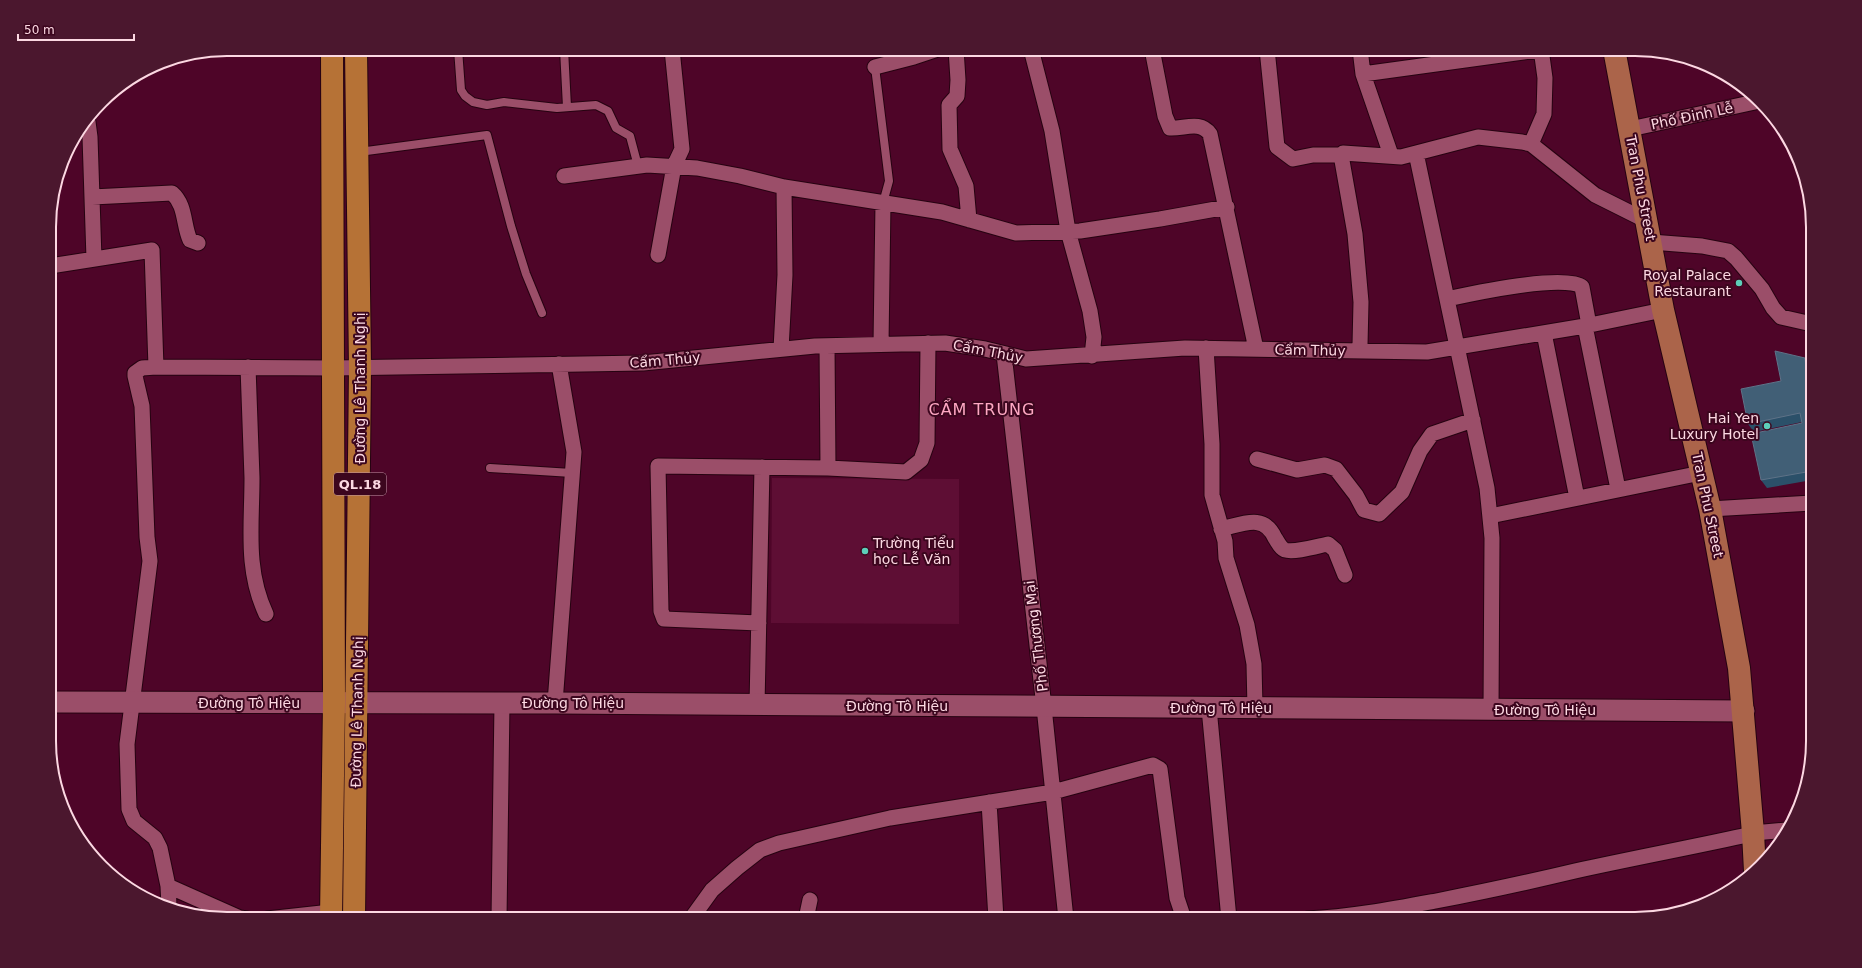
<svg xmlns="http://www.w3.org/2000/svg" width="1862" height="968" viewBox="0 0 1862 968" font-family="'DejaVu Sans',sans-serif">
	<style>
		.built { fill: #5e0e34 }
		.lines { fill: none; stroke-linecap: round; stroke-linejoin: round }
		.lane-casing { stroke: #260311; stroke-width: 10 }
		.street-casing { stroke: #260311; stroke-width: 17 }
		.secondary-casing { stroke: #260311; stroke-width: 23 }
		.primary-casing { stroke: #260311; stroke-width: 24 }
		.highway-casing { stroke: #260311; stroke-width: 24 }
		.lane { stroke: #9b4e69; stroke-width: 8 }
		.street { stroke: #9b4e69; stroke-width: 15 }
		.secondary { stroke: #9b4e69; stroke-width: 21 }
		.primary { stroke: #ab644a; stroke-width: 22 }
		.highway { stroke: #b67236; stroke-width: 22 }
		.wall { fill: #2b5069 }
		.shaded-wall { fill: #2f2c4a }
		.building { fill: #415f76; stroke: #5e7287 }
		.poi-dot { fill: #5dceb9; stroke: #3c061e; stroke-width: 1.5 }
		.labels { text-anchor: middle; dominant-baseline: central; stroke-width: 4; stroke-linejoin: round; paint-order: stroke }
		.shield { fill: #3c061e; stroke: #c299a7; stroke-width: 1 }
		.shield-label { font-size: 13px; font-weight: bold; fill: #fcd8e2 }
		.street-label { font-size: 14px; fill: #fcd8e2; stroke: #3c061e }
		.poi-label { font-size: 14px; fill: #fcd8e2; stroke: #3c061e; text-anchor: end }
		.quarter-label { font-size: 16px; letter-spacing: 1px; fill: #fea8c3; stroke: #3c061e }
		.rim { fill: none; stroke: #fcd8e2; stroke-width: 2 }
	</style>
	<rect width="100%" height="100%" fill="#4e0528"/>
	<path class="built" d="M 772,478 L 959,479 L 959,624 L 771,623 Z"/>
	<g class="lines">
		<g class="lane-casing">
			<path id="lane" d="M 458,49 L 461,90 L 465,96 L 473,102 L 487,105 L 504,102 L 557,108 L 596,105 L 608,111 L 616,128 L 630,136 L 638,166
				M 564,49 L 567,107
				M 875,67 L 889,181 L 883,203
				M 359,152 L 487,135 L 511,226 L 526,274 L 542,313
				M 490,468 L 572,473"/>
		</g>
		<g class="street-casing">
			<path id="street" d="M 956,49 L 958,80 L 957,96 L 949,105 L 950,149 L 966,186 L 969,220
				M 1031,49 L 1052,131 L 1068,231 L 1090,311 L 1094,337 L 1092,356
				M 1152,49 L 1165,116 L 1170,128 C 1184,129 1200,120 1210,134 L 1256,349
				M 1267,49 L 1277,147 L 1293,159 L 1313,155 L 1341,155 L 1343,153 L 1401,157 L 1478,137 L 1522,142 L 1531,144 L 1595,195 L 1647,221
				M 1360,49 L 1363,74 L 1391,155
				M 875,67 L 914,57 L 938,49
				M 1363,74 L 1545,49
				M 88,122 L 90,137 L 94,259
				M 1630,129 L 1755,102
				M 1531,144 L 1544,114 L 1545,78 L 1541,49
				M 1416,153 L 1487,488 L 1492,538 L 1491,709
				M 1341,155 L 1355,234 L 1361,302 L 1360,345 L 1358,351
				M 564,176 L 647,165 L 697,168 L 740,176 L 784,187 L 942,212 L 1016,233 L 1080,231 L 1160,219 L 1227,207
				M 92,197 L 172,193 C 186,205 183,225 190,240 L 198,243
				M 1651,242 L 1702,246 L 1728,251 L 1736,258 L 1762,289 L 1773,308 L 1781,317 L 1812,324
				M 658,255 L 674,166 L 682,149 L 672,49
				M 50,266 L 152,250 L 156,367 L 333,368 L 643,363 L 815,346 L 945,343 L 985,349 L 1026,359 L 1185,348 L 1427,352 L 1585,326 L 1663,310
				M 1447,299 C 1470,294 1566,273 1582,287 L 1589,325
				M 1585,326 L 1618,489
				M 1544,333 L 1577,498
				M 881,344 L 883,203
				M 827,346 L 828,468
				M 1206,348 L 1212,444 L 1212,495 L 1225,541 L 1226,558 L 1247,625 L 1254,664 L 1255,708
				M 781,349 L 785,275 L 784,187
				M 1004,354 L 1044,707 L 1066,919
				M 156,367 L 142,368 L 135,373 L 135,376 L 142,406 L 147,537 L 150,561 L 127,744 L 129,809 L 134,821 L 155,838 L 160,848 L 168,886 L 240,918 L 247,919
				M 248,367 C 249,404 251,441 252,478 C 252,526 245,569 266,614
				M 1257,459 L 1297,470 L 1325,465 L 1336,469 L 1356,495 L 1364,510 L 1379,514 L 1402,492 L 1420,451 L 1432,434 L 1473,420
				M 1710,509 L 1812,503
				M 1490,516 L 1701,473
				M 1221,529 C 1243,524 1264,513 1275,538 C 1278,542 1280,548 1285,550 C 1294,553 1318,546 1328,544 L 1335,550 L 1345,575
				M 759,623 L 664,619 L 661,611 L 658,466 L 828,468 L 906,472 L 921,460 L 927,443 L 928,343
				M 555,703 L 574,452 L 559,364
				M 757,705 L 762,467
				M 1209,708 L 1229,919
				M 989,802 L 996,919
				M 1753,833 L 1787,830
				M 168,886 L 169,905
				M 267,919 L 331,912
				M 499,919 L 502,703
				M 691,919 L 712,890 L 737,868 L 760,850 L 779,843 L 890,818 L 1053,792 L 1153,765 L 1160,769 L 1177,898 L 1184,919
				M 806,919 L 810,900
				M 1307,919 C 1351,917 1393,909 1436,901 C 1482,892 1529,882 1575,871 C 1634,858 1693,847 1752,834"/>
		</g>
		<g class="secondary-casing">
			<path id="secondary" d="M 50,702 L 555,703 L 1744,711"/>
		</g>
		<g class="primary-casing">
			<path id="primary" d="M 1614,49 L 1663,310 L 1710,509 L 1739,668 L 1753,833 L 1755,871"/>
		</g>
		<g class="highway-casing">
			<path id="highway" d="M 331,919 L 334,703 L 332,49
				M 354,919 L 360,368 L 356,49"/>
		</g>
		<use href="#lane" class="lane"/>
		<use href="#street" class="street"/>
		<use href="#secondary" class="secondary"/>
		<use href="#primary" class="primary"/>
		<use href="#highway" class="highway"/>
	</g>
	<path class="wall" d="M 1811,366 L 1812,377 L 1812,480 L 1767,488 L 1761,480 L 1802,423 L 1802,422 L 1754,432 L 1748,424 L 1781,381 Z"/>
	<path class="shaded-wall" d="M 1805,358 L 1811,366 L 1812,378 L 1807,378 Z"/>
	<path class="building" d="M 1775,351 L 1805,358 L 1807,378 L 1812,377 L 1812,471 L 1761,480 L 1751,434 L 1802,423 L 1800,413 L 1748,424 L 1741,389 L 1781,381 Z"/>
	<g class="poi-dot">
		<circle cx="1739" cy="283" r="4"/>
		<circle cx="1767" cy="426" r="4"/>
		<circle cx="865" cy="551" r="4"/>
	</g>
	<g class="labels">
		<rect class="shield" x="334" y="473" width="52" height="22" rx="3"/>
		<g class="shield-label">
			<text x="360" y="484">QL.18</text>
		</g>
		<g class="street-label">
			<text transform="translate(1692 116) rotate(-12)">Phố Đinh Lễ</text>
			<text transform="translate(1641 188) rotate(79)">Tran Phu Street</text>
			<text transform="translate(1310 350) rotate(1)">Cẩm Thủy</text>
			<text transform="translate(988 351) rotate(11)">Cẩm Thủy</text>
			<text transform="translate(665 360) rotate(-5)">Cẩm Thủy</text>
			<text transform="translate(360 388) rotate(-90)">Đường Lê Thanh Nghị</text>
			<text transform="translate(1708 505) rotate(78)">Tran Phu Street</text>
			<text transform="translate(1036 636) rotate(-97)">Phố Thương Mại</text>
			<text x="249" y="703">Đường Tô Hiệu</text>
			<text x="573" y="703">Đường Tô Hiệu</text>
			<text x="897" y="706">Đường Tô Hiệu</text>
			<text x="1221" y="708">Đường Tô Hiệu</text>
			<text x="1545" y="710">Đường Tô Hiệu</text>
			<text transform="translate(357 712) rotate(-89)">Đường Lê Thanh Nghị</text>
		</g>
		<g class="poi-label">
			<text x="1731" y="275">Royal Palace<tspan x="1731" dy="16">Restaurant</tspan></text>
			<text x="1759" y="418">Hai Yen<tspan x="1759" dy="16">Luxury Hotel</tspan></text>
			<text x="873" y="543" text-anchor="start">Trường Tiểu<tspan x="873" dy="16">học Lễ Văn</tspan></text>
		</g>
		<g class="quarter-label">
			<text x="982" y="409">CẨM TRUNG</text>
		</g>
	</g>
	<path d="M0 0H1862V968H0ZM227 56H1635A171 171 0 0 1 1806 227V741A171 171 0 0 1 1635 912H227A171 171 0 0 1 56 741V227A171 171 0 0 1 227 56Z" fill="#4b172e" fill-rule="evenodd"/>
	<path class="rim" d="M227 56H1635A171 171 0 0 1 1806 227V741A171 171 0 0 1 1635 912H227A171 171 0 0 1 56 741V227A171 171 0 0 1 227 56Z"/>
	<path d="M18 34v6h116v-6" fill="none" stroke="#fcd8e2" stroke-width="2"/>
	<text x="24" y="34" font-size="12" fill="#fcd8e2" stroke="#3c061e" stroke-width="3" paint-order="stroke">50 m</text>
</svg>
